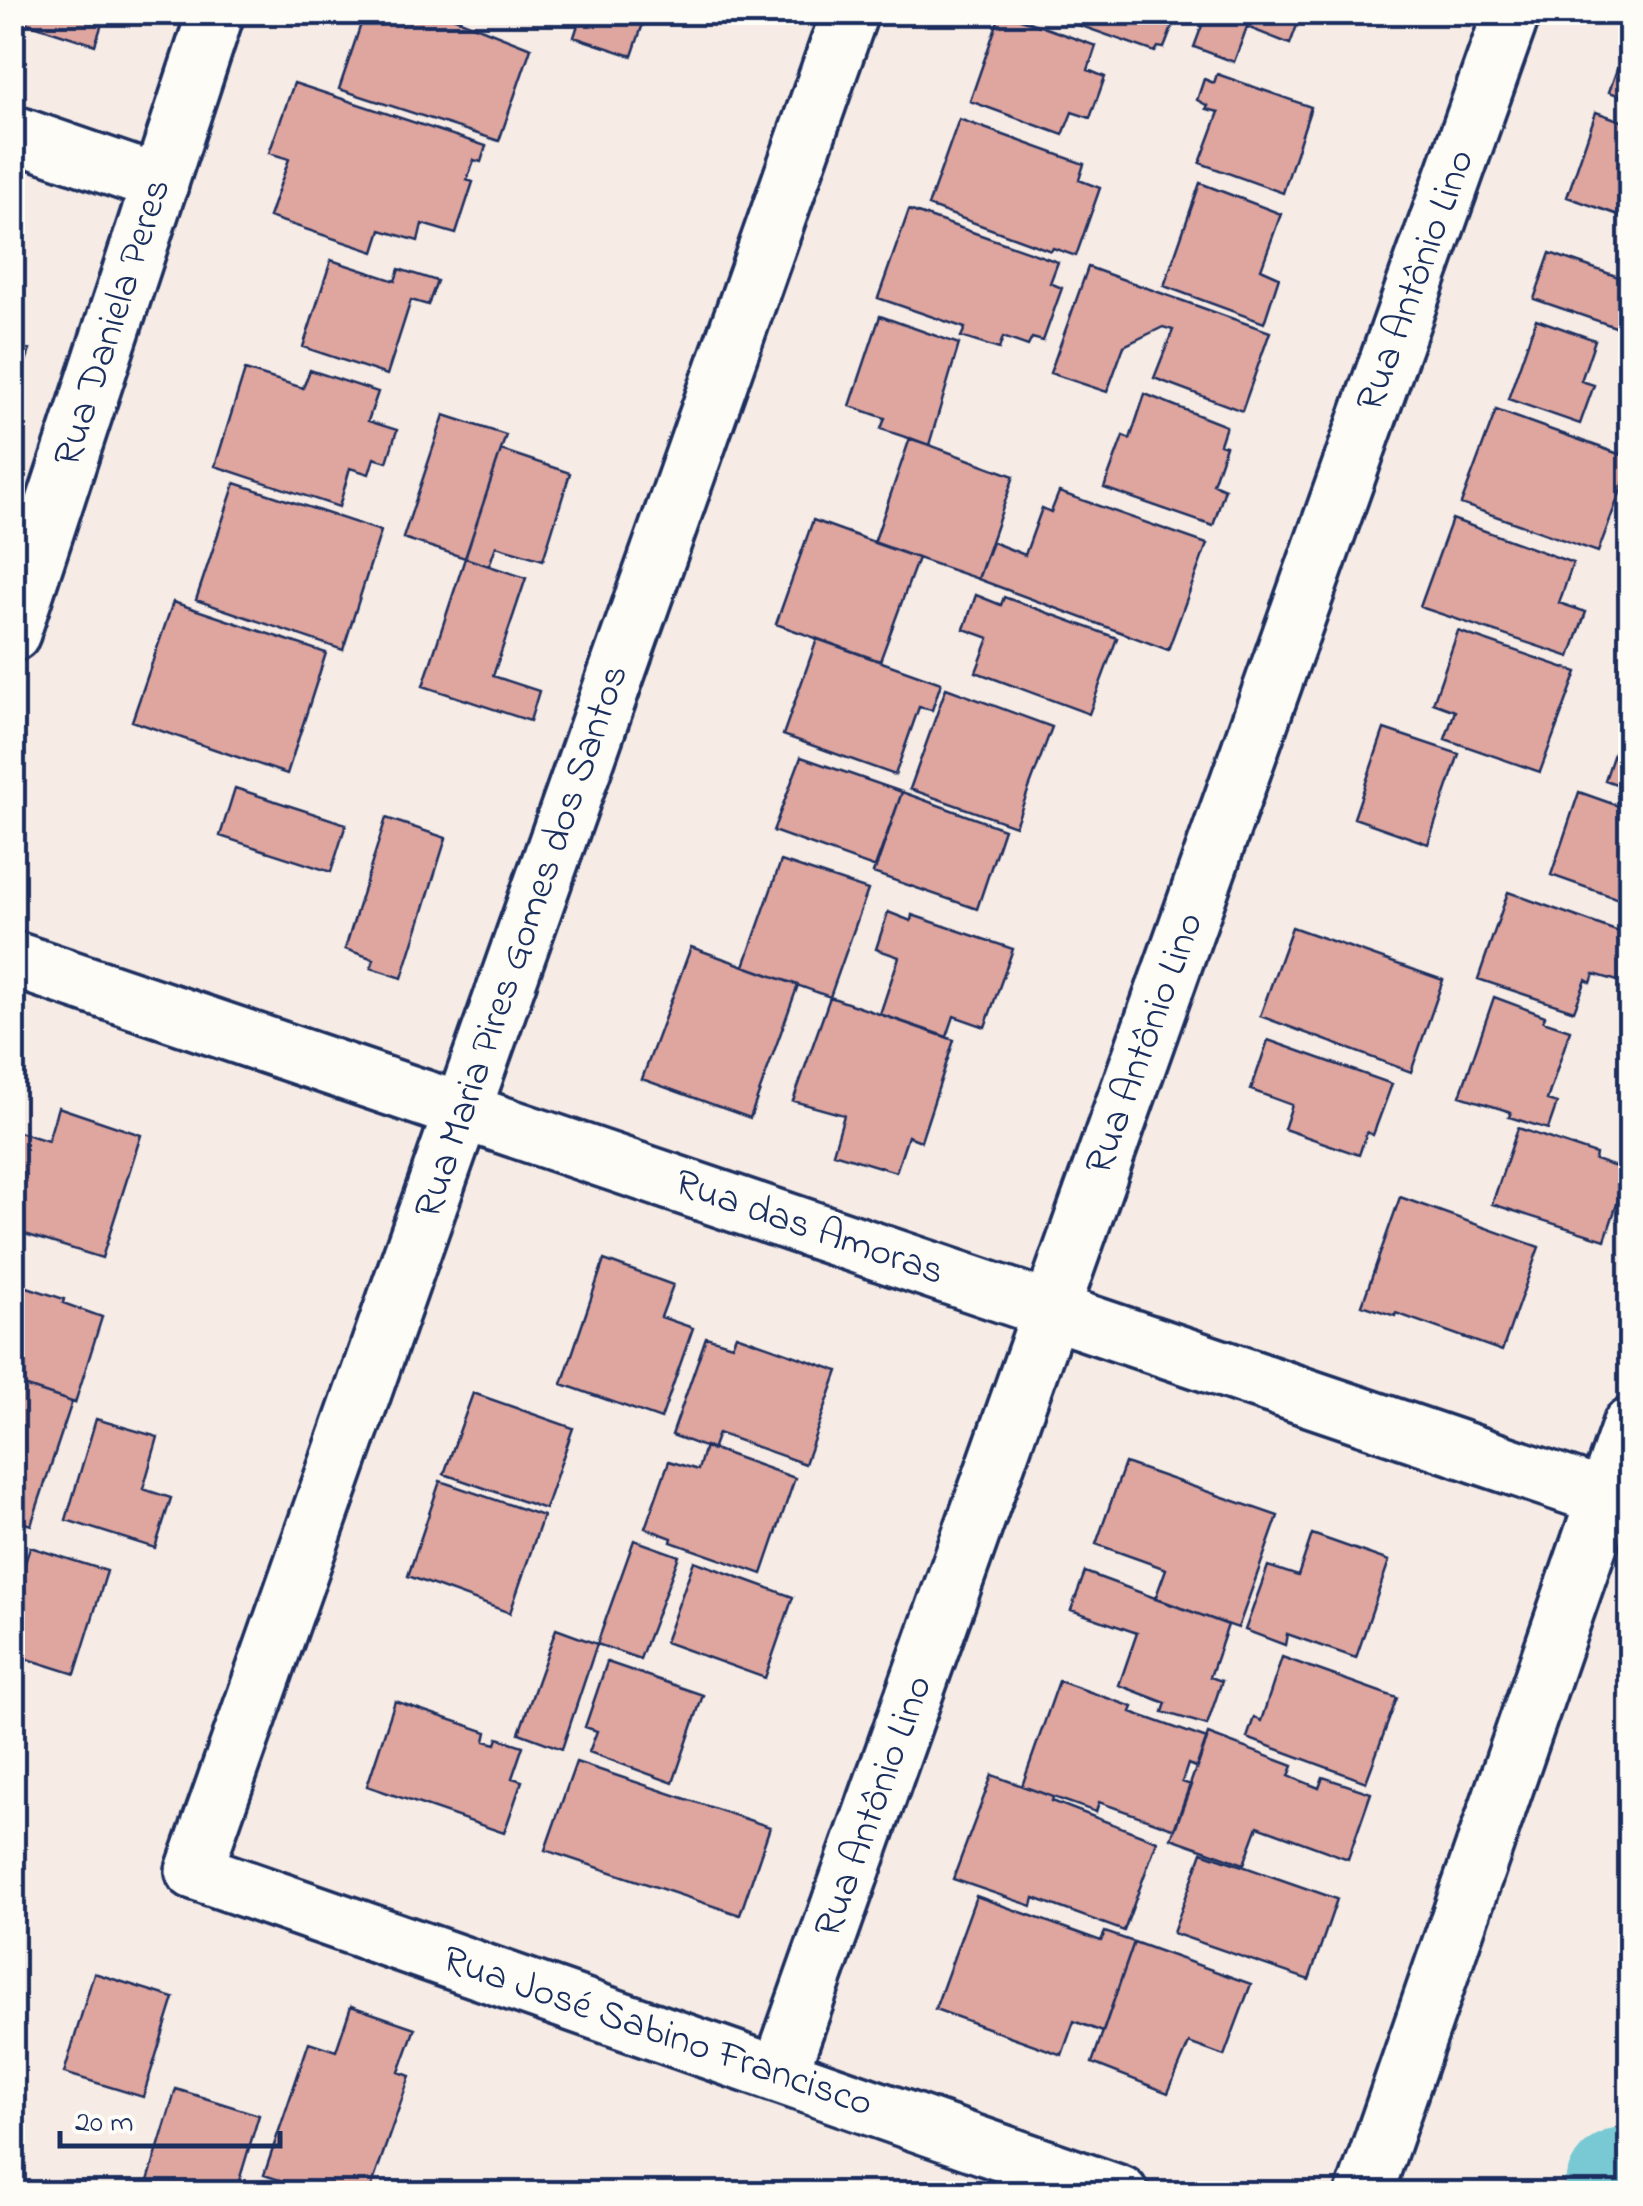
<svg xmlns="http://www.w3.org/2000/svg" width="1643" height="2206" viewBox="0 0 1643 2206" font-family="'Indie Flower',sans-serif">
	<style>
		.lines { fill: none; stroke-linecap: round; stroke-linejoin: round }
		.river { stroke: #79c9d4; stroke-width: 132 }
		.building { fill: #dfa59f; stroke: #1b2f5e; stroke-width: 2.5 }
		.street-casing { stroke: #1b2f5e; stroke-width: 62 }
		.secondary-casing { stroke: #1b2f5e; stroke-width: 62 }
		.street { stroke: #fdfcf7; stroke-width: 55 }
		.secondary { stroke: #fdfcf7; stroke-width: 55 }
		.labels { text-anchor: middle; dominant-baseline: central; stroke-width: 8; stroke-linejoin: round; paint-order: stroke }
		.street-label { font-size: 40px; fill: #1b2f5e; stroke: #fdfcf7 }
	</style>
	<rect width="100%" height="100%" fill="#f7ebe5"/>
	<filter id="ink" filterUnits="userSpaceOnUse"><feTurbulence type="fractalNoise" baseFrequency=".01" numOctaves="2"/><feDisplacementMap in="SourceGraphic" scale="20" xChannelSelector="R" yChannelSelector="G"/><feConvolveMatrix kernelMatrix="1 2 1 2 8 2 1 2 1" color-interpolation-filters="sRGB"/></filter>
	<g filter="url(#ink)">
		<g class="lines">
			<path class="river" d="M 1630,2194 L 1630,2192"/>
		</g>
		<path class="building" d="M 12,12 L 106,12 L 95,45 L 12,18 Z
			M 365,12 L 440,12 L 531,48 L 499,141 L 339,89 Z
			M 582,12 L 647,12 L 632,56 L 574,37 Z
			M 1001,12 L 1096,46 L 1088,70 L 1105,77 L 1090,118 L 1072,112 L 1063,135 L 970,101 Z
			M 1054,12 L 1178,12 L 1164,48 L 1158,47 L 1155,52 L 1053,16 Z
			M 1207,12 L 1302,12 L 1290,44 L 1247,27 L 1234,62 L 1194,47 Z
			M 1630,32 L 1630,99 L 1609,92 Z
			M 1217,74 L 1311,107 L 1283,193 L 1200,163 L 1219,112 L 1206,109 L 1208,106 L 1197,100 L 1204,79 L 1214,83 Z
			M 294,83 L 486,146 L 481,162 L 474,160 L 467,180 L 473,182 L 456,234 L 422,224 L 418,241 L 381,230 L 374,252 L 269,217 L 289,159 L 269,153 Z
			M 1596,112 L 1630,124 L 1630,219 L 1567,197 Z
			M 959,119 L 1084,164 L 1079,180 L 1100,188 L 1076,256 L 1053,248 L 1051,251 L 928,206 Z
			M 1200,183 L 1281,214 L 1261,269 L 1279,277 L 1264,323 L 1164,286 Z
			M 909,210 L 1058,262 L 1050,283 L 1062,288 L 1043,341 L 1032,338 L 1028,346 L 1003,337 L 999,349 L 961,337 L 965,328 L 878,298 Z
			M 1550,253 L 1630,281 L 1630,332 L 1534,299 Z
			M 331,260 L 395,281 L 399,269 L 437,281 L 428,305 L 411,300 L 387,375 L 303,347 Z
			M 1088,267 L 1270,332 L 1242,411 L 1154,378 L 1173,330 L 1163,327 L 1124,346 L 1107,392 L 1050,373 Z
			M 880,316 L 959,344 L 929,445 L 881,429 L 885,418 L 850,406 Z
			M 1536,319 L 1595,340 L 1581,381 L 1594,385 L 1580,424 L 1508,399 Z
			M 12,345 L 30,350 L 15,393 L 12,393 Z
			M 245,370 L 303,388 L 310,370 L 378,392 L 368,421 L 397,430 L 387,462 L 374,458 L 369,474 L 350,468 L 339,507 L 215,466 Z
			M 12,393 L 25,397 L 12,434 Z
			M 1145,394 L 1226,426 L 1220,444 L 1226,446 L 1213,484 L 1225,489 L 1213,526 L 1104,488 L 1123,436 L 1130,439 Z
			M 1496,410 L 1630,458 L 1630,466 L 1598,552 L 1461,504 Z
			M 444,415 L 506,435 L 465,558 L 403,538 Z
			M 910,438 L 1014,476 L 978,579 L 874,543 Z
			M 501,450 L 570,473 L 543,560 L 496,546 L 489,566 L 465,558 Z
			M 235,483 L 381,531 L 343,650 L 196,600 Z
			M 1059,492 L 1207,544 L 1168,650 L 978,579 L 992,542 L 1025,555 L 1042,508 L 1051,512 Z
			M 1452,519 L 1573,563 L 1559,603 L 1586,612 L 1570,657 L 1420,607 Z
			M 813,520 L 918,558 L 880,661 L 776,624 Z
			M 465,558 L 526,578 L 493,676 L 539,691 L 530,721 L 423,686 Z
			M 976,595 L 1001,605 L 1004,597 L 1117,638 L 1089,714 L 976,672 L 989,638 L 964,629 Z
			M 173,602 L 326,653 L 287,774 L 132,721 Z
			M 1458,631 L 1577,672 L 1540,772 L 1445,739 L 1455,711 L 1433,703 Z
			M 1630,636 L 1630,674 L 1619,669 Z
			M 817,639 L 941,683 L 932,710 L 919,707 L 895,775 L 783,735 Z
			M 946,688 L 1052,727 L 1015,826 L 910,789 Z
			M 1630,706 L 1630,789 L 1605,780 Z
			M 1384,729 L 1459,754 L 1428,844 L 1354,818 Z
			M 801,757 L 902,792 L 876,868 L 773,831 Z
			M 235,788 L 346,824 L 331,872 L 220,836 Z
			M 902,792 L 1004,829 L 977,909 L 873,873 Z
			M 1579,792 L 1630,810 L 1630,903 L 1551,875 Z
			M 386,818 L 446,838 L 402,978 L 371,968 L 374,959 L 345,949 Z
			M 781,861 L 868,890 L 830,997 L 744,966 Z
			M 1508,892 L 1630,936 L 1630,953 L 1621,982 L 1594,974 L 1591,983 L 1586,980 L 1574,1011 L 1478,979 Z
			M 888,912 L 911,921 L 912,915 L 1013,949 L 985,1027 L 954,1016 L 947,1037 L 880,1014 L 899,957 L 876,949 Z
			M 1292,927 L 1443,980 L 1411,1072 L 1260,1016 Z
			M 691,947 L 798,985 L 750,1118 L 642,1079 Z
			M 830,997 L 954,1040 L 921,1141 L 908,1136 L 896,1172 L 833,1153 L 844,1115 L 793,1101 Z
			M 1494,997 L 1545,1016 L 1543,1021 L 1570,1030 L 1547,1100 L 1557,1103 L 1548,1129 L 1509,1117 L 1511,1112 L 1460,1096 Z
			M 1268,1040 L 1392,1084 L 1373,1135 L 1367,1132 L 1359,1155 L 1284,1129 L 1292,1105 L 1251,1090 Z
			M 58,1107 L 141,1135 L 102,1258 L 12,1230 L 12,1130 L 48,1141 Z
			M 1518,1128 L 1596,1154 L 1595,1160 L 1628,1171 L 1605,1240 L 1492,1204 Z
			M 1400,1197 L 1539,1247 L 1502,1351 L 1396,1313 L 1395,1316 L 1362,1305 Z
			M 604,1260 L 673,1285 L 661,1317 L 693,1328 L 661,1419 L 562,1384 Z
			M 12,1282 L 64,1299 L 63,1303 L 102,1317 L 75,1403 L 12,1382 Z
			M 736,1335 L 838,1371 L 805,1464 L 718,1433 L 712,1450 L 672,1435 L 706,1337 L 732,1345 Z
			M 12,1382 L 72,1402 L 31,1525 L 12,1519 Z
			M 473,1393 L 573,1428 L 545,1509 L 444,1474 Z
			M 96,1419 L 158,1437 L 143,1489 L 171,1498 L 155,1548 L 66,1520 Z
			M 705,1446 L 795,1478 L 762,1574 L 671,1542 L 672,1538 L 645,1528 L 669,1461 L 698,1470 Z
			M 1125,1463 L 1278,1516 L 1238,1628 L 1155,1599 L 1166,1569 L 1096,1544 Z
			M 440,1481 L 543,1516 L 510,1613 L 408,1576 Z
			M 1312,1534 L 1389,1561 L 1356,1658 L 1287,1634 L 1285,1645 L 1245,1630 L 1268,1566 L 1298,1576 Z
			M 634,1540 L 679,1556 L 640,1659 L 597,1644 Z
			M 30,1547 L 107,1571 L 75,1674 L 12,1654 L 12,1604 Z
			M 694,1561 L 793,1597 L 765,1678 L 665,1642 Z
			M 1085,1572 L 1228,1625 L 1210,1677 L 1222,1681 L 1207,1725 L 1163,1712 L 1166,1703 L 1119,1685 L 1137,1633 L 1071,1610 Z
			M 556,1629 L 597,1644 L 562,1749 L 519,1733 Z
			M 1282,1657 L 1397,1698 L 1366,1782 L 1247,1738 L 1254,1717 L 1261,1721 Z
			M 607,1662 L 703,1695 L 673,1783 L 589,1752 L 597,1731 L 585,1727 Z
			M 1059,1681 L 1133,1707 L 1131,1712 L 1207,1739 L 1197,1768 L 1188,1764 L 1182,1782 L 1191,1785 L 1175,1829 L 1099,1802 L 1096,1812 L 1022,1786 Z
			M 395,1701 L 487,1732 L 485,1741 L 496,1744 L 498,1738 L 523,1746 L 512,1778 L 522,1781 L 504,1833 L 367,1786 Z
			M 1208,1734 L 1293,1766 L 1289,1776 L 1319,1788 L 1323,1777 L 1371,1793 L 1348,1859 L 1258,1826 L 1244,1864 L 1171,1838 Z
			M 576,1762 L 770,1827 L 740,1915 L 545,1850 Z
			M 992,1775 L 1053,1797 L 1052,1801 L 1157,1841 L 1124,1931 L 1034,1898 L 1032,1906 L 953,1879 Z
			M 1202,1852 L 1337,1899 L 1309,1980 L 1173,1933 Z
			M 976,1896 L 1101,1941 L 1105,1932 L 1134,1942 L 1103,2032 L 1074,2021 L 1062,2055 L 935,2009 Z
			M 1134,1942 L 1251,1984 L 1224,2056 L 1189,2043 L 1168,2093 L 1092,2063 Z
			M 94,1973 L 174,1998 L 143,2097 L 64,2073 Z
			M 351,2006 L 415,2028 L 399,2072 L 410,2076 L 369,2194 L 322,2194 L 264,2175 L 309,2042 L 336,2051 Z
			M 176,2089 L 259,2115 L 235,2194 L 144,2194 Z"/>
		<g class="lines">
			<g class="street-casing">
				<path id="street" d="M 850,12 L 194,1871 L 1120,2194
					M 12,133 L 160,184
					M 12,959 L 1605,1498 L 1364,2194
					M 779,2075 L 1512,12"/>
			</g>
			<g class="secondary-casing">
				<path id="secondary" d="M 12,633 L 216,12
					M 1630,1426 L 1605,1498 L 1630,1507"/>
			</g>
			<use href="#street" class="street"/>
			<use href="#secondary" class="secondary"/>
		</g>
	</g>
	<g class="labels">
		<g class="street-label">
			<text transform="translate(1417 281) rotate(-70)">Rua Antônio Lino</text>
			<text transform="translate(114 323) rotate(-72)">Rua Daniela Peres</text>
			<text transform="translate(523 942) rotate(-71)">Rua Maria Pires Gomes dos Santos</text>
			<text transform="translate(1146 1044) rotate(-70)">Rua Antônio Lino</text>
			<text transform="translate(809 1229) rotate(19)">Rua das Amoras</text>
			<text transform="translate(875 1807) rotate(-70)">Rua Antônio Lino</text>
			<text transform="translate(657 2033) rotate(19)">Rua José Sabino Francisco</text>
		</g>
	</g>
	<rect width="1643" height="2206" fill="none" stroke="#fdfcf7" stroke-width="50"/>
	<rect x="25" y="25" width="1593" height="2156" fill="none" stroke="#1b2f5e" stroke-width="4" filter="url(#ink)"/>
	<path d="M60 2131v15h220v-15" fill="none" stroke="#1b2f5e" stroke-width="5"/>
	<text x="75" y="2131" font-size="30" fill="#1b2f5e" stroke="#fdfcf7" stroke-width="8" paint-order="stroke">20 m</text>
</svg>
